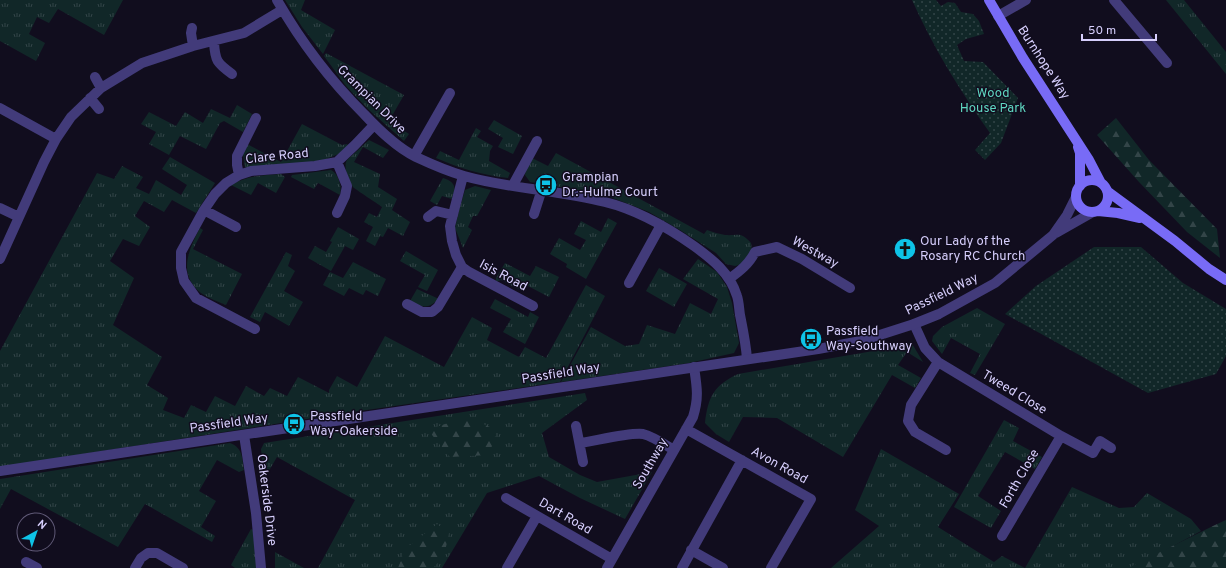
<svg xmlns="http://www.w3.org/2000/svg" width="1226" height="568" viewBox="0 0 1226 568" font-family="Overpass,sans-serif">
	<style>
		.grass { fill: url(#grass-tufts) }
		.forest { fill: url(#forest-firs) }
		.park { fill: url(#park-dots) }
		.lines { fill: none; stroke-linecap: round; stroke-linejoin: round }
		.minor { stroke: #423b7a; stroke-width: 10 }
		.tertiary { stroke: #423b7a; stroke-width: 10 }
		.secondary { stroke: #786bf6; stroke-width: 10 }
		.labels { text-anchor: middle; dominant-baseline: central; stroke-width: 3; stroke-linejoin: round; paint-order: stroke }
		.street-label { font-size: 13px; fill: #d6cefc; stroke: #110d1e }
		.park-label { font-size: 13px; fill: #5fd7c1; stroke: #110d1e }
		.poi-label { font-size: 13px; fill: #d6cefc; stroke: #110d1e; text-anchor: start }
	</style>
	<defs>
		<pattern id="grass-tufts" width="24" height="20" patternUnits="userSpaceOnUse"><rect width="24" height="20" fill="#112728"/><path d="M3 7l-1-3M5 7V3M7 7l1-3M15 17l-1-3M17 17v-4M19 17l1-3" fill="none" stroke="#334548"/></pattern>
		<pattern id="forest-firs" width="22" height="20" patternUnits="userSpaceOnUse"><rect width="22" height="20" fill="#112728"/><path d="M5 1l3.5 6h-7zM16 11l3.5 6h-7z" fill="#334548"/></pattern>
		<pattern id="park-dots" width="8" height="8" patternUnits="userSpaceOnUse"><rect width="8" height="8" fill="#112728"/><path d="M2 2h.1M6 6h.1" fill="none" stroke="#334548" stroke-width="1.8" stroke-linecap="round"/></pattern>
	</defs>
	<rect width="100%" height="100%" fill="#110d1e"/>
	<path class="grass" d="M 0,0 L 123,0 L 104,35 L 58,9 L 49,23 L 37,17 L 29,34 L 45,43 L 36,61 L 0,41 Z
		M 285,0 L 305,0 L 301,10 L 335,30 L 323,54 L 302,27 Z
		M 1166,0 L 1184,0 L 1226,52 L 1226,74 Z
		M 326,53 L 404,95 L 389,121 L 409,134 L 404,141 L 369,110 L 346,86 L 324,56 Z
		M 237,105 L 252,114 L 243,132 L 224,121 L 220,123 L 206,149 L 180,136 L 169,155 L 149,144 L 156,132 L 141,124 L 149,112 L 176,126 L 185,112 L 203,123 L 211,109 L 230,118 Z
		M 494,120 L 522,136 L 513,154 L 498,147 L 503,138 L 488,129 Z
		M 302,124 L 342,145 L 347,144 L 349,146 L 341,153 L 319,162 L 250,168 L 245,167 L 243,154 L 247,144 L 281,162 Z
		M 476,128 L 481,131 L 477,137 L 493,146 L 490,151 L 489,161 L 510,173 L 508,178 C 482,175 459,168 436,158 L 440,151 L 459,160 Z
		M 369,140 L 389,150 L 383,158 L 363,147 L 354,162 L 380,174 L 378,187 L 397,199 L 392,210 L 410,222 L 403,236 L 388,228 L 383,237 L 380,236 L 375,246 L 366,241 L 373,227 L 364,222 L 369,213 L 377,217 L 382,207 C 377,203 356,190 353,187 C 348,180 343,167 347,160 Z
		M 556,153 L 704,234 L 707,230 C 713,232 719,234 725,235 C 739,236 740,231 751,243 L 752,251 L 743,264 L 735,266 L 726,264 L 716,253 L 680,230 L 649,212 L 626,203 L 602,194 L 530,182 L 525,175 L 526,168 L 532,158 L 548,166 Z
		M 170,157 L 215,183 L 196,213 L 172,200 L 164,212 L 144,201 L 135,216 L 150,227 L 139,246 L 123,239 L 110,261 L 134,278 L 113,325 L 162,357 L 147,385 L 168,398 L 163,410 L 184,418 L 191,405 L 206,412 L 215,396 L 235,406 L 246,386 L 264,396 L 270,388 L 287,396 L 298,377 L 329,393 L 329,390 L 337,376 L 357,387 L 385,336 L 444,367 L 472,317 L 492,328 L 487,340 L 519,357 L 525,347 L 546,358 L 586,285 L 605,296 L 560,382 L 332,415 L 0,467 L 0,351 L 97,173 L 114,179 L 122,166 L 143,177 L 136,188 L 149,194 L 156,180 L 181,195 L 187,185 L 162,169 Z
		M 331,170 C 339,174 342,187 340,195 L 318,183 L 314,189 L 291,177 L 292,175 Z
		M 281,174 L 285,177 L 276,193 L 258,183 L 251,195 L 231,185 C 247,176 263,175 281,174 Z
		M 443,178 C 455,182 457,187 452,199 L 442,196 L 437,205 L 430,201 Z
		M 475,186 L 491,190 L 477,216 L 473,216 L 468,227 L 472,230 L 463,248 L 455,228 L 459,210 L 465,190 Z
		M 608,218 L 617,223 L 586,279 L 566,267 L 567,264 L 550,254 L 559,238 L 580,250 L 586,240 L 574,234 L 581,221 L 601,232 Z
		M 338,227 L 359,239 L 353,250 L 345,246 L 331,271 L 308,258 L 315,246 L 326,252 L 332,242 L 330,241 Z
		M 200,228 L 203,230 L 193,249 L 242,274 L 226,305 C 217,301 208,298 201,293 C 177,274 189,249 200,228 Z
		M 406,251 L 438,270 L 427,291 L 418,287 L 425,275 L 400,261 Z
		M 286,252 L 292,255 L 288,266 L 295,271 L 284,291 L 303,302 L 289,326 L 265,312 L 260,322 L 250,317 Z
		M 698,259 L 717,272 L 727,287 L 732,303 L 739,343 L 734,353 L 689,363 L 561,382 L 591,327 L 625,346 L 639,344 L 647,325 L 675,334 L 690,303 L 711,314 L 718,299 L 683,279 Z
		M 353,262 L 386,279 L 378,296 L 366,290 L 363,295 L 349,288 L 344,296 L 323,285 L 330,272 L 343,278 Z
		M 505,263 L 530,276 L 536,266 L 559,277 L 549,297 L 526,285 L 522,291 L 501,280 L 496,282 L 496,278 Z
		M 659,268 L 687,284 L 674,307 L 646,291 Z
		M 417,289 L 439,299 C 428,309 423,308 410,301 Z
		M 495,299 L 528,317 L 530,312 L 539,317 L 525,344 L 503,332 L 511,319 L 490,308 Z
		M 977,308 L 1005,324 L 975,375 L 970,373 L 980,354 L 951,338 L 942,354 L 932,341 L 933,336 L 942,327 Z
		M 911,342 L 923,362 L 907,352 L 898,365 L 921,378 L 915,388 L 892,375 L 843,457 L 777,418 L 743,417 L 729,442 L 716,434 L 705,423 C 708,397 714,385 738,374 L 891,348 Z
		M 585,393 L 587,400 L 542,433 L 549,457 L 580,475 L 597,482 L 652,472 L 625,519 L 580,498 L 539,476 L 487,493 L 442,568 L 318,568 L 355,500 L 277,457 L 264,479 L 261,449 L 264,443 Z
		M 1004,420 L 1019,428 L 1013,441 L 1042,457 L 1035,469 L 1005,452 L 978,496 L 1001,511 L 991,528 L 954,507 Z
		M 230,443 C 243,448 242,458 244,470 L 239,472 L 217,460 L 199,491 L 216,501 L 201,527 L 215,536 L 212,542 L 145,504 L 118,547 L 11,489 L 0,509 L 0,479 Z
		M 881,449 L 959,494 L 938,527 L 994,562 L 1002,556 L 1025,568 L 1072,487 L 1119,508 L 1134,507 L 1147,493 L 1191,519 L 1201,531 L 1132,568 L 831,568 L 879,526 L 855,510 Z
		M 251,529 L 253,530 L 257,568 L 235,568 L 231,565 Z
		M 275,552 L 304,568 L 275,568 Z"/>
	<path class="forest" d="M 1116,118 L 1149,160 L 1217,229 L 1220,258 L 1187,232 L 1139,182 L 1097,135 Z
		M 471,419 L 497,430 L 489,455 L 450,457 L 428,430 L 445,424 Z
		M 1226,520 L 1226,568 L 1128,568 L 1215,525 Z
		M 437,524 L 449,533 L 444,556 L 433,568 L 398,568 L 405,549 Z"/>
	<path class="park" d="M 912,0 L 936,0 L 941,6 L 948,2 L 955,3 L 961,12 L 973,14 L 979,21 L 984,34 L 966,39 L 957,45 L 964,61 L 983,62 L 1018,98 L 1001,143 L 985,160 L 975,150 L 990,133 C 960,91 933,47 912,0 Z
		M 1094,247 L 1141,247 L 1183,283 L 1226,309 L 1226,356 L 1216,374 L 1148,393 L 1005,314 L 1036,286 Z"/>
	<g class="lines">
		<path class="minor" d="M 277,0 C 301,42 330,80 364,114 C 379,130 396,147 416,157 C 431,164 447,171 464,176 C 510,189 559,190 605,202 C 638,210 667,227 694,246 C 712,259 730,273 737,296 C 739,302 739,309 740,315 C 743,330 746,344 747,359
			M 1114,0 L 1167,63
			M 998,16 L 1026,0
			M 192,28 L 191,33 L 193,46
			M 214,42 C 215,61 217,63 232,74
			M 95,77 L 101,88
			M 90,98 L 99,109
			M 0,108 L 56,139
			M 414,156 L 450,93
			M 239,175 L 237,165 L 237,156 L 256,118
			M 463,176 L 450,226 L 452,241 L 456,255 L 462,267 L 469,272 L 533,306
			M 513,185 L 537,141
			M 0,208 L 19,217
			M 204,210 L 236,227
			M 337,213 L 345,196 L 347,186 L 337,162
			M 534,214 L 542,189
			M 428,217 L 436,211 L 453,215
			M 0,259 L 44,162 L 56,139 L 71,117 L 101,88 L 142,63 L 193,46 L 244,33 L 282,10
			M 729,279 C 740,271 749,264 755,252 L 777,247 L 802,259 L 850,288
			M 629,283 L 661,225
			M 407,304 L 422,312 L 432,312 L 438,307 L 462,267
			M 914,324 L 925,348 L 938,362 L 1061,436 L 1093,453 L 1100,441 L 1111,448
			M 255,329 L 196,298 L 184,281 L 181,268 L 181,252 L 204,210 L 215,194 L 226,183 L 239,175 L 251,171 L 315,166 L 337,162 L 355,145 L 374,125
			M 938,362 L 911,405 L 908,421 L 915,432 L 946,450
			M 576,426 L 583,462
			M 686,429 L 811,499 L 771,568
			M 244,435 L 256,513 L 261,568
			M 580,443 C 595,441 630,432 643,434 C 654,437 664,444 674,450
			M 506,498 L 612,559
			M 1002,536 L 1061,436
			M 691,550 L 723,568
			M 26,562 L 37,568
			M 135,568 L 141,558 L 148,553 L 157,553 L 183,568
			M 507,568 L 537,516
			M 607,568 L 693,417 C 699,398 697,387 694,367
			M 682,568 L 742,460"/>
		<path class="tertiary" d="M 1056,233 L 1093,212
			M 0,471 L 818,349 L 861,341 L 914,324 L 939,314 L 995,283 L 1053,235 L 1067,215 L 1076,197"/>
		<path class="secondary" d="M 989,0 L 1023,58 L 1089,160 L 1101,183
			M 1078,147 L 1080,153 L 1080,186
			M1076 196a16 16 0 1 1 32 0a16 16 0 1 1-32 0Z
			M 1107,191 L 1175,241 L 1209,269 L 1226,280
			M 1098,211 L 1118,213 L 1140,218"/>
	</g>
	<defs>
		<g id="bus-disc" transform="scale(1.15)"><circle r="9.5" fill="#0ec3e7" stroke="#110d1e"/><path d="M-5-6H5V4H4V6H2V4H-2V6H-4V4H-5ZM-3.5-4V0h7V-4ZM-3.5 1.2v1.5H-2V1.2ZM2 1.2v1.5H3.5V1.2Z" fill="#111"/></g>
		<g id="church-disc" transform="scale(1.15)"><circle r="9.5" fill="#0ec3e7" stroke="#110d1e"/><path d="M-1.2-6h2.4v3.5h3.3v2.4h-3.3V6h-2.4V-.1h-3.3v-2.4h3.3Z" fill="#111"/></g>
	</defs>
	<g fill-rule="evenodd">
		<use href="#bus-disc" x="546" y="185"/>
		<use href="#church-disc" x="905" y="249"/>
		<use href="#bus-disc" x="811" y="339"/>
		<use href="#bus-disc" x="294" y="424"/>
	</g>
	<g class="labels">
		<g class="street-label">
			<text transform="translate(1043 63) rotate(57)">Burnhope Way</text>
			<text transform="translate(371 100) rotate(45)">Grampian Drive</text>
			<text transform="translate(277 157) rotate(-6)">Clare Road</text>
			<text transform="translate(815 253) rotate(29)">Westway</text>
			<text transform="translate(503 276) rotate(28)">Isis Road</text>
			<text transform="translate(942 295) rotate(-26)">Passfield Way</text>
			<text transform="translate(561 374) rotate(-9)">Passfield Way</text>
			<text transform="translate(1014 393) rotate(31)">Tweed Close</text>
			<text transform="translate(229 424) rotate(-8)">Passfield Way</text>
			<text transform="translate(651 464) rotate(-60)">Southway</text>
			<text transform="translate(779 466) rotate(29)">Avon Road</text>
			<text transform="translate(1020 479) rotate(-60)">Forth Close</text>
			<text transform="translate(266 500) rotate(83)">Oakerside Drive</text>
			<text transform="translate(565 517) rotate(30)">Dart Road</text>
		</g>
		<g class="park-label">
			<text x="993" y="94">Wood<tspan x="993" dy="15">House Park</tspan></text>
		</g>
		<g class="poi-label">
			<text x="562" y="178">Grampian<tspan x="562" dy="15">Dr.-Hulme Court</tspan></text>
			<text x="920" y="242">Our Lady of the<tspan x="920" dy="15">Rosary RC Church</tspan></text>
			<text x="826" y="332">Passfield<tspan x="826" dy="15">Way-Southway</tspan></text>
			<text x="310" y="417">Passfield<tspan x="310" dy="15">Way-Oakerside</tspan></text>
		</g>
	</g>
	<g transform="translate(36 532) rotate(40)"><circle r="19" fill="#110d1e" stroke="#605a77"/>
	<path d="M0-3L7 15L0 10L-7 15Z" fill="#0ec3e7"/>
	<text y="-6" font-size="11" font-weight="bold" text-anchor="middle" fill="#d6cefc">N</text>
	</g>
	<path d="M1082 34v6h74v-6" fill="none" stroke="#d6cefc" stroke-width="2"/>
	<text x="1088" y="34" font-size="12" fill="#d6cefc" stroke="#110d1e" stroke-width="3" paint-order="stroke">50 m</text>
</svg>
